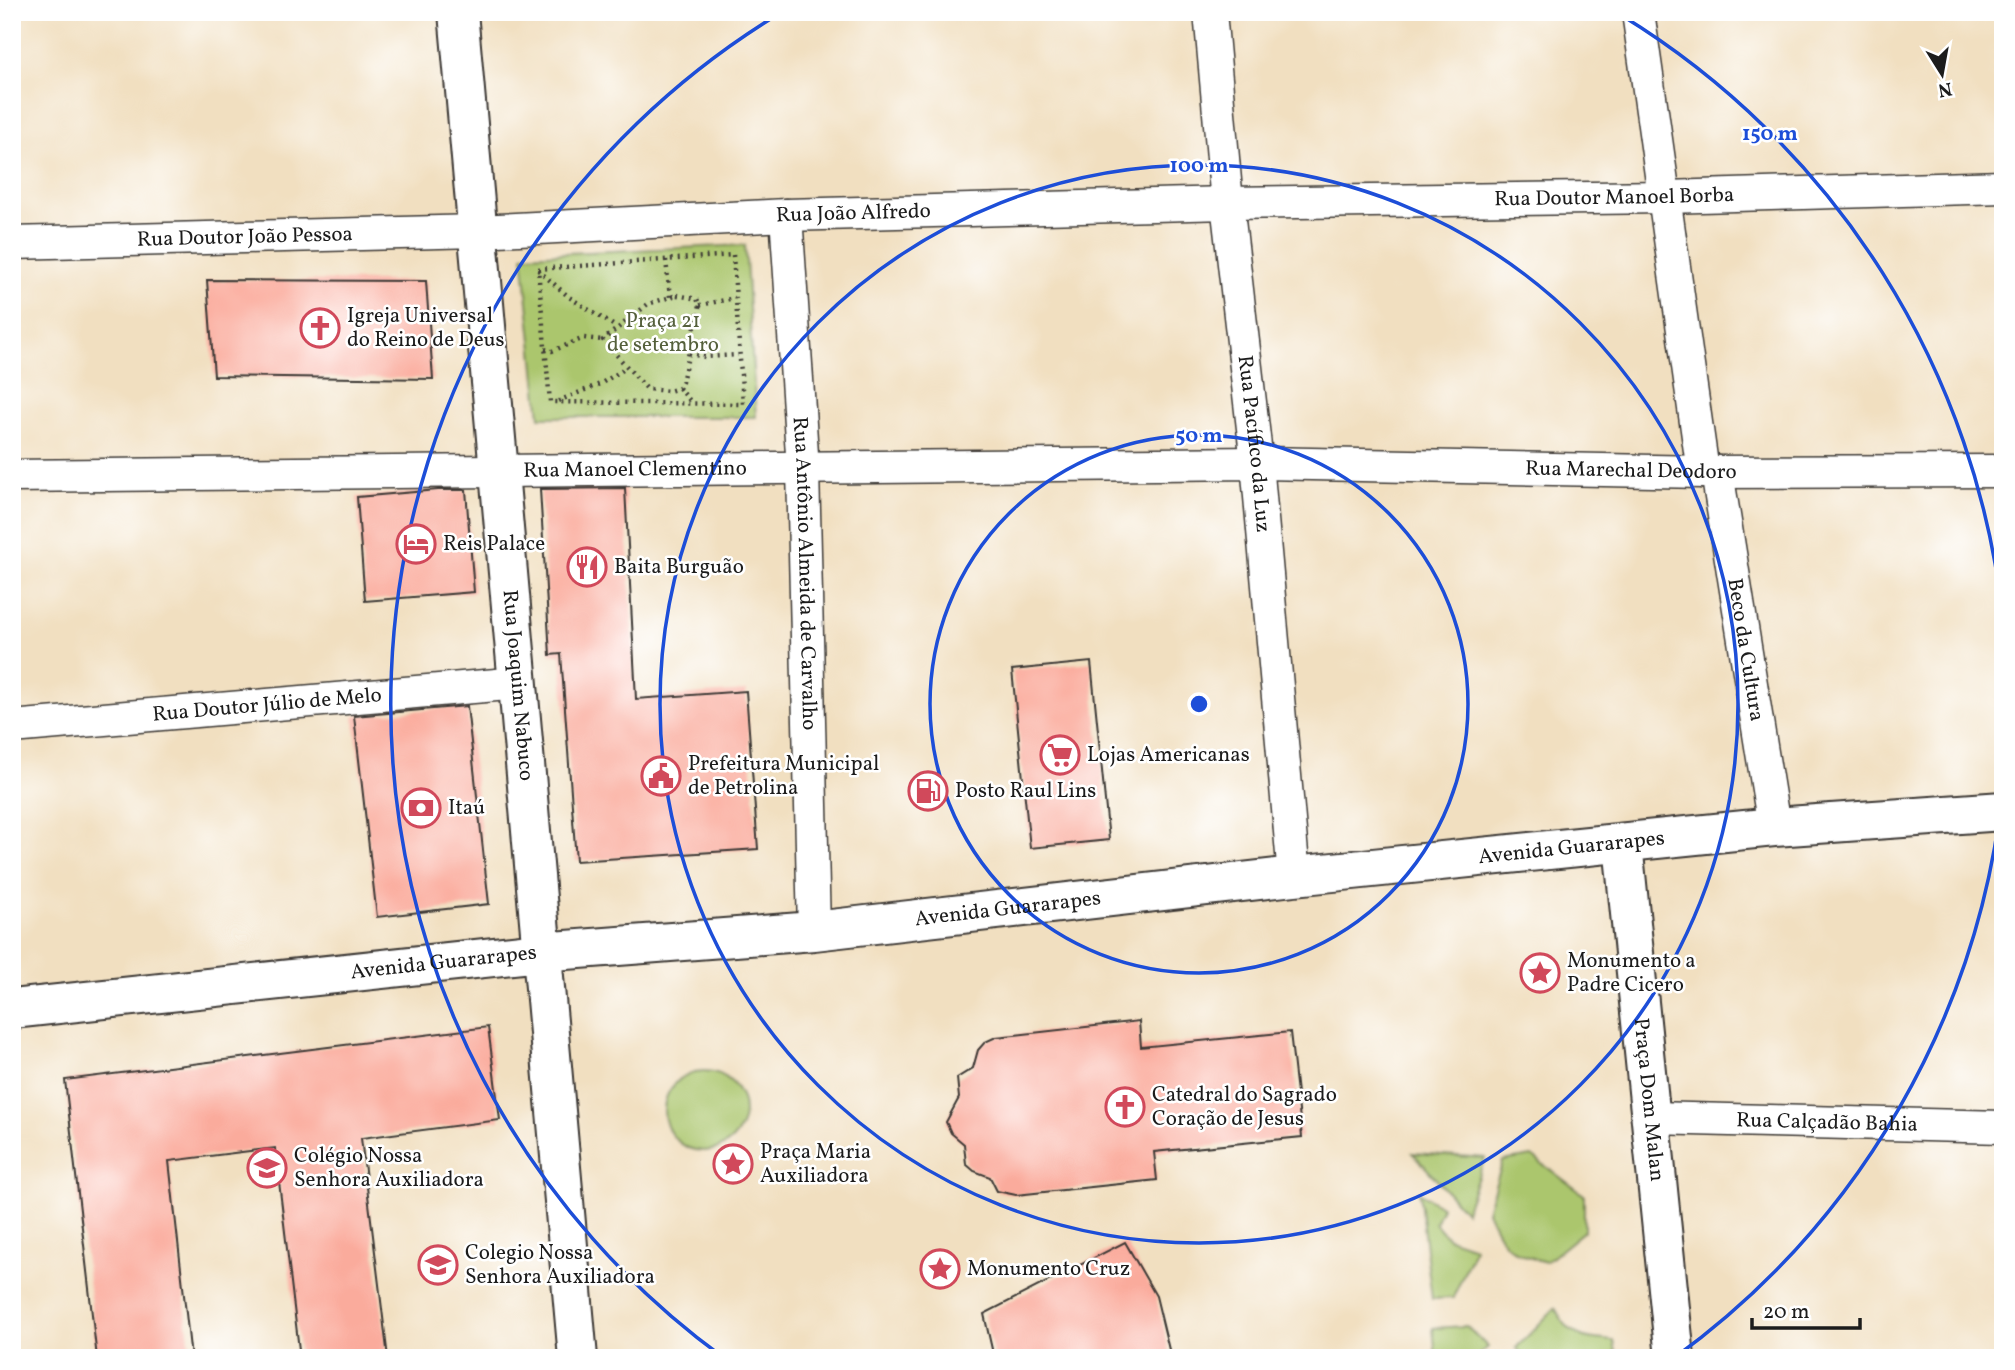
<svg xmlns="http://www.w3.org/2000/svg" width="2015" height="1370" viewBox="0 0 2015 1370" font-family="Vollkorn,serif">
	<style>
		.green { fill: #abc66d; stroke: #647144; stroke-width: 2 }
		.building { fill: #faab9c }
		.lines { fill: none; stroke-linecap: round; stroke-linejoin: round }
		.street-casing { stroke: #3c3935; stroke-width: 35 }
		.secondary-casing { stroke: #3c3935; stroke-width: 42 }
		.primary-casing { stroke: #3c3935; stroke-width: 42 }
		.path { stroke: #3c3935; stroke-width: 4.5; stroke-dasharray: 2 5; stroke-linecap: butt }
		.street { stroke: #fff; stroke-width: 32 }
		.secondary { stroke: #fff; stroke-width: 38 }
		.primary { stroke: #fff; stroke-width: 38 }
		.ring { fill: none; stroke: #1d4ed8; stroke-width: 3.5 }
		.labels { text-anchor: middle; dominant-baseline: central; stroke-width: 5; stroke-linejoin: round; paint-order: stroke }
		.street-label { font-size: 21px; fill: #1c1c1c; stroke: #fff }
		.poi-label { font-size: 21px; fill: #1c1c1c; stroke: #fff; text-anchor: start }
		.park-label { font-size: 21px; fill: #55603c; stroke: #fff }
		.centre { fill: #1d4ed8; stroke: #fff; stroke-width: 3.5 }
		.ring-label { font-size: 21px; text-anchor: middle; font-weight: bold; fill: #1d4ed8; stroke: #fff; stroke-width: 5; stroke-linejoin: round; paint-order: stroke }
	</style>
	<rect width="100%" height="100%" fill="#fff"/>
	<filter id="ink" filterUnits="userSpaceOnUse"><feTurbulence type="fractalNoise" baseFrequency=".0143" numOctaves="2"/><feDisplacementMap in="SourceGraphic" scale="14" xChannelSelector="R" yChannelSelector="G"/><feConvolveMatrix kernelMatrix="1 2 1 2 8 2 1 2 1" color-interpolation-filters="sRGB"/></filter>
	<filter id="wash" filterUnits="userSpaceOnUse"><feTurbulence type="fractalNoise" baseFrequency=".00686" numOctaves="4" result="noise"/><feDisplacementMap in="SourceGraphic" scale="28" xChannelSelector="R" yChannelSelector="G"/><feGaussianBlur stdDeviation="1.57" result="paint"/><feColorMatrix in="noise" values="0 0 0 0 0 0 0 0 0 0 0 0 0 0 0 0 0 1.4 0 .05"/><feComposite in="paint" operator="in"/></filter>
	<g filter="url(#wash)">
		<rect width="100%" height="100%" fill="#f1dfc0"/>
		<path class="green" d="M 745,245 L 756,417 L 540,417 L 523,255 Z
			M664 1111a40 40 0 1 1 80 0a40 40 0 1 1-80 0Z
			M 1413,1153 L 1485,1158 L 1465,1212 Z
			M 1532,1156 L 1584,1195 L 1584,1231 L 1546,1262 C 1508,1253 1503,1246 1487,1211 L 1503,1161 Z
			M 1419,1192 L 1442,1207 L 1435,1223 L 1448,1238 L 1475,1247 L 1453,1298 L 1432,1299 Z
			M 1555,1308 C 1570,1338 1582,1338 1614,1341 L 1617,1358 L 1526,1358 L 1516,1348 Z
			M 1466,1326 L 1488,1347 L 1475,1358 L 1436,1358 L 1433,1328 Z"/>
		<g id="blocks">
			<path class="building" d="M 207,280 L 426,281 L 433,379 L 214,376 Z
				M 625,488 L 636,699 L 746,691 L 758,849 L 576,861 L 561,654 L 550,655 L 540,489 Z
				M 438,490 L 466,490 L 474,592 L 365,601 L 357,497 Z
				M 1091,662 L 1109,840 L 1030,848 L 1012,670 Z
				M 467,706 L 489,904 L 377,917 L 354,716 Z
				M 1139,1021 L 1141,1047 L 1290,1032 L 1302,1137 L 1154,1152 L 1157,1180 L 1016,1195 L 997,1191 L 990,1177 L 974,1171 L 966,1164 L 964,1144 L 951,1133 L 946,1122 L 959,1098 L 957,1078 L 973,1068 L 978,1050 L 985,1042 L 996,1037 Z
				M 488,1027 L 500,1120 L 361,1138 L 388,1358 L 300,1358 L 275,1148 L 169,1161 L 191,1358 L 97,1358 L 65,1080 Z
				M 1125,1242 L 1156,1296 L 1171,1358 L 994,1358 L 984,1314 Z"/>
		</g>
	</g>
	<g filter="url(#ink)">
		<use href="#blocks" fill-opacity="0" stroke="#3c3935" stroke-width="2"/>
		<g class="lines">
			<g class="street-casing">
				<g id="street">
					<path id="s1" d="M 1210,12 L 1227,203 L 1257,463 L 1294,876"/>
					<path d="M 1638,12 L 1703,472"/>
					<path id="s2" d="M 786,215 L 803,469 L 814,931"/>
					<path id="s3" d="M 12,243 L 478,231 L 786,215 L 1227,203 L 1666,197 L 2003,187"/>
					<path id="s4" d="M 1717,472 L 1774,827"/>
					<path id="s5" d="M 12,476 L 1257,463 L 1703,472 L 2003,471"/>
					<path id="s6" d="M 12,727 L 520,683"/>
					<path id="s7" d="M 1652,1118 L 2003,1127"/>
				</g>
			</g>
			<g class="secondary-casing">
				<g id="secondary">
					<path id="s8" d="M 458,12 L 578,1358"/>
					<path id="s9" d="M 1623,844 L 1675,1358"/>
				</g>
			</g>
			<g class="primary-casing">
				<g id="primary">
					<path id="s10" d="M 12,1009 L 540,952 L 814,931 L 1294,876 L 1774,827 L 2003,811"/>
				</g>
			</g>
			<path class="path" d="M 733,255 L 743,404 L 550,402 L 538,269 Z
				M 666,260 L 670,297
				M 538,270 L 569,297 L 616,327
				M 677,295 L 697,299 L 700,305 L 682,382 L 679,388 L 669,391 L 647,389 L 603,340 L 648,304 Z
				M 700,305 L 735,298
				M 545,349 L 552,351 L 584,338 L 603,340
				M 689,354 L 705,357 L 738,355
				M 679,388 L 692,403
				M 558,401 L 600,384 L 626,368"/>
			<use href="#street" class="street"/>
			<use href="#secondary" class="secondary"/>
			<use href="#primary" class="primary"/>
		</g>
	</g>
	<g class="ring">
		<circle cx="1199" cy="704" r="269"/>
		<circle cx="1199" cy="704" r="539"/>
		<path d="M2003 788A808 808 0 0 1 1674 1358M724 1358A808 808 0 0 1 777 15M1621 15A808 808 0 0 1 2003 620"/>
	</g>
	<defs>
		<g id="church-ring" transform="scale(2.0125)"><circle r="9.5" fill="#fff" stroke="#d1495b" stroke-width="1.5"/><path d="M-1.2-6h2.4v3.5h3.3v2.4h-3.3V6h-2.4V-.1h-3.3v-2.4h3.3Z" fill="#d1495b"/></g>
		<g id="hotel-ring" transform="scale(2.0125)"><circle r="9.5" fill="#fff" stroke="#d1495b" stroke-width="1.5"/><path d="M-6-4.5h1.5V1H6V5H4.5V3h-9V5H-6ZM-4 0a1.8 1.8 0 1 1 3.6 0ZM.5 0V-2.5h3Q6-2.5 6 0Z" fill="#d1495b"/></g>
		<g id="restaurant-ring" transform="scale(2.0125)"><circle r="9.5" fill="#fff" stroke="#d1495b" stroke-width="1.5"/><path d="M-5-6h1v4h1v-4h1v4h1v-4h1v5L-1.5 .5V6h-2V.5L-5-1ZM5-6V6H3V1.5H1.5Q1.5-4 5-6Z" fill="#d1495b"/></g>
		<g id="supermarket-ring" transform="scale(2.0125)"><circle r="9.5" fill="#fff" stroke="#d1495b" stroke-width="1.5"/><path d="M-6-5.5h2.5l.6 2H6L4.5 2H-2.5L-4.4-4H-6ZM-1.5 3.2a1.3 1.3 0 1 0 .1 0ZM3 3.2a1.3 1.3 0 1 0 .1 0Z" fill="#d1495b"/></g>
		<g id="civic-ring" transform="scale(2.0125)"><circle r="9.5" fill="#fff" stroke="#d1495b" stroke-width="1.5"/><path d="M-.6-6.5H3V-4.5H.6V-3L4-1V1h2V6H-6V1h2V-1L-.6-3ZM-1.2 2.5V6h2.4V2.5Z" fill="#d1495b"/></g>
		<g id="fuel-ring" transform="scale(2.0125)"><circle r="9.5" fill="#fff" stroke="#d1495b" stroke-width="1.5"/><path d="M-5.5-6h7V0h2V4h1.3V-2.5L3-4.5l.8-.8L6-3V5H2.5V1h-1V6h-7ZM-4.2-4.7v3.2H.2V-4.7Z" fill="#d1495b"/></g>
		<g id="bank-ring" transform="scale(2.0125)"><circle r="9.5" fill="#fff" stroke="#d1495b" stroke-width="1.5"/><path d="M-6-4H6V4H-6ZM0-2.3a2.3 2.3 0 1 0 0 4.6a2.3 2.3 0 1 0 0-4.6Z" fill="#d1495b"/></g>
		<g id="sight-ring" transform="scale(2.0125)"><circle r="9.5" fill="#fff" stroke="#d1495b" stroke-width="1.5"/><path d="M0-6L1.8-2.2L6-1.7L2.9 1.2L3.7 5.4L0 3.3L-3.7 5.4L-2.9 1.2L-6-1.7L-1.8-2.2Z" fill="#d1495b"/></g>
		<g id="school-ring" transform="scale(2.0125)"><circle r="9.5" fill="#fff" stroke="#d1495b" stroke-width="1.5"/><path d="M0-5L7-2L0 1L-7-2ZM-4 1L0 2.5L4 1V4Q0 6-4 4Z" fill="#d1495b"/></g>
	</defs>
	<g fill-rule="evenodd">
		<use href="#church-ring" x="320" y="328"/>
		<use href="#hotel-ring" x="416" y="544"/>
		<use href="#restaurant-ring" x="587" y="567"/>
		<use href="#supermarket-ring" x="1060" y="755"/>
		<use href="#civic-ring" x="661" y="776"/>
		<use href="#fuel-ring" x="928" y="791"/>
		<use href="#bank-ring" x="421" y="808"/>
		<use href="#sight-ring" x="1540" y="973"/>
		<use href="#church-ring" x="1125" y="1107"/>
		<use href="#sight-ring" x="733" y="1164"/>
		<use href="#school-ring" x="267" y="1168"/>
		<use href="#school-ring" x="438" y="1265"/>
		<use href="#sight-ring" x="940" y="1269"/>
	</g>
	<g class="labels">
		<g class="street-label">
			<text stroke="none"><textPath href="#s3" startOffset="1603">Rua Doutor Manoel Borba</textPath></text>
			<text stroke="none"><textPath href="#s3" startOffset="842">Rua João Alfredo</textPath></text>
			<text stroke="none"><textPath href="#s3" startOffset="233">Rua Doutor João Pessoa</textPath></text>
			<text stroke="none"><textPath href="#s1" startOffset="434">Rua Pacífico da Luz</textPath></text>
			<text stroke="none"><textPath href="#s5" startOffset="623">Rua Manoel Clementino</textPath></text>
			<text stroke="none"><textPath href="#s5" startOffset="1619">Rua Marechal Deodoro</textPath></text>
			<text stroke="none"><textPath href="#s2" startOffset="359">Rua Antônio Almeida de Carvalho</textPath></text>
			<text stroke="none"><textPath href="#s4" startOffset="180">Beco da Cultura</textPath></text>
			<text stroke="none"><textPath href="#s8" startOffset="676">Rua Joaquim Nabuco</textPath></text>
			<text stroke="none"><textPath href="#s6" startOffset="256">Rua Doutor Júlio de Melo</textPath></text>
			<text stroke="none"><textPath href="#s10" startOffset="1568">Avenida Guararapes</textPath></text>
			<text stroke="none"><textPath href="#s10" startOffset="1001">Avenida Guararapes</textPath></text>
			<text stroke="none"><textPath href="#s10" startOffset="434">Avenida Guararapes</textPath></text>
			<text stroke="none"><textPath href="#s9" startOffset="257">Praça Dom Malan</textPath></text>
			<text stroke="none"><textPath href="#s7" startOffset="175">Rua Calçadão Bahia</textPath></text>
		</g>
		<g class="poi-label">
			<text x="347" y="316">Igreja Universal<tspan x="347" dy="24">do Reino de Deus</tspan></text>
			<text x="443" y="544">Reis Palace</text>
			<text x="614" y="567">Baita Burguão</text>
			<text x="1087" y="755">Lojas Americanas</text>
			<text x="688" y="764">Prefeitura Municipal<tspan x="688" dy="24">de Petrolina</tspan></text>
			<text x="955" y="791">Posto Raul Lins</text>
			<text x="448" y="808">Itaú</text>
			<text x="1567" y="961">Monumento a<tspan x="1567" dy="24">Padre Cicero</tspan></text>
			<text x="1152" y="1095">Catedral do Sagrado<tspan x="1152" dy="24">Coração de Jesus</tspan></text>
			<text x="760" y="1152">Praça Maria<tspan x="760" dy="24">Auxiliadora</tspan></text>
			<text x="294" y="1156">Colégio Nossa<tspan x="294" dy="24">Senhora Auxiliadora</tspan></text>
			<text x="465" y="1253">Colegio Nossa<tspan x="465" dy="24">Senhora Auxiliadora</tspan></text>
			<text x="967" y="1269">Monumento Cruz</text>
		</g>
		<g class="park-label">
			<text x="663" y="321">Praça 21<tspan x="663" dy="24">de setembro</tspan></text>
		</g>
	</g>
	<circle cx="1199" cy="704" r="10" class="centre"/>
	<g class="ring-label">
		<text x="1770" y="140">150 m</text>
		<text x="1199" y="172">100 m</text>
		<text x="1199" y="442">50 m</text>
	</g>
	<rect width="2015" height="1370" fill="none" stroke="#fff" stroke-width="42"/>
	<g transform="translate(1942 74) rotate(169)" stroke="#ffffff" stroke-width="5" paint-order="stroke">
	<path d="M0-5L12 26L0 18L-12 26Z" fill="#1c1c1c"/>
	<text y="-10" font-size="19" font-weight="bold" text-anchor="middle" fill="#1c1c1c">N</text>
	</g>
	<path d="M1752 1318v10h108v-10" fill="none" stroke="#1c1c1c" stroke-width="3.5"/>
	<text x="1763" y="1318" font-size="21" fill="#1c1c1c" stroke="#ffffff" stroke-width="5" paint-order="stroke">20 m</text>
</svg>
